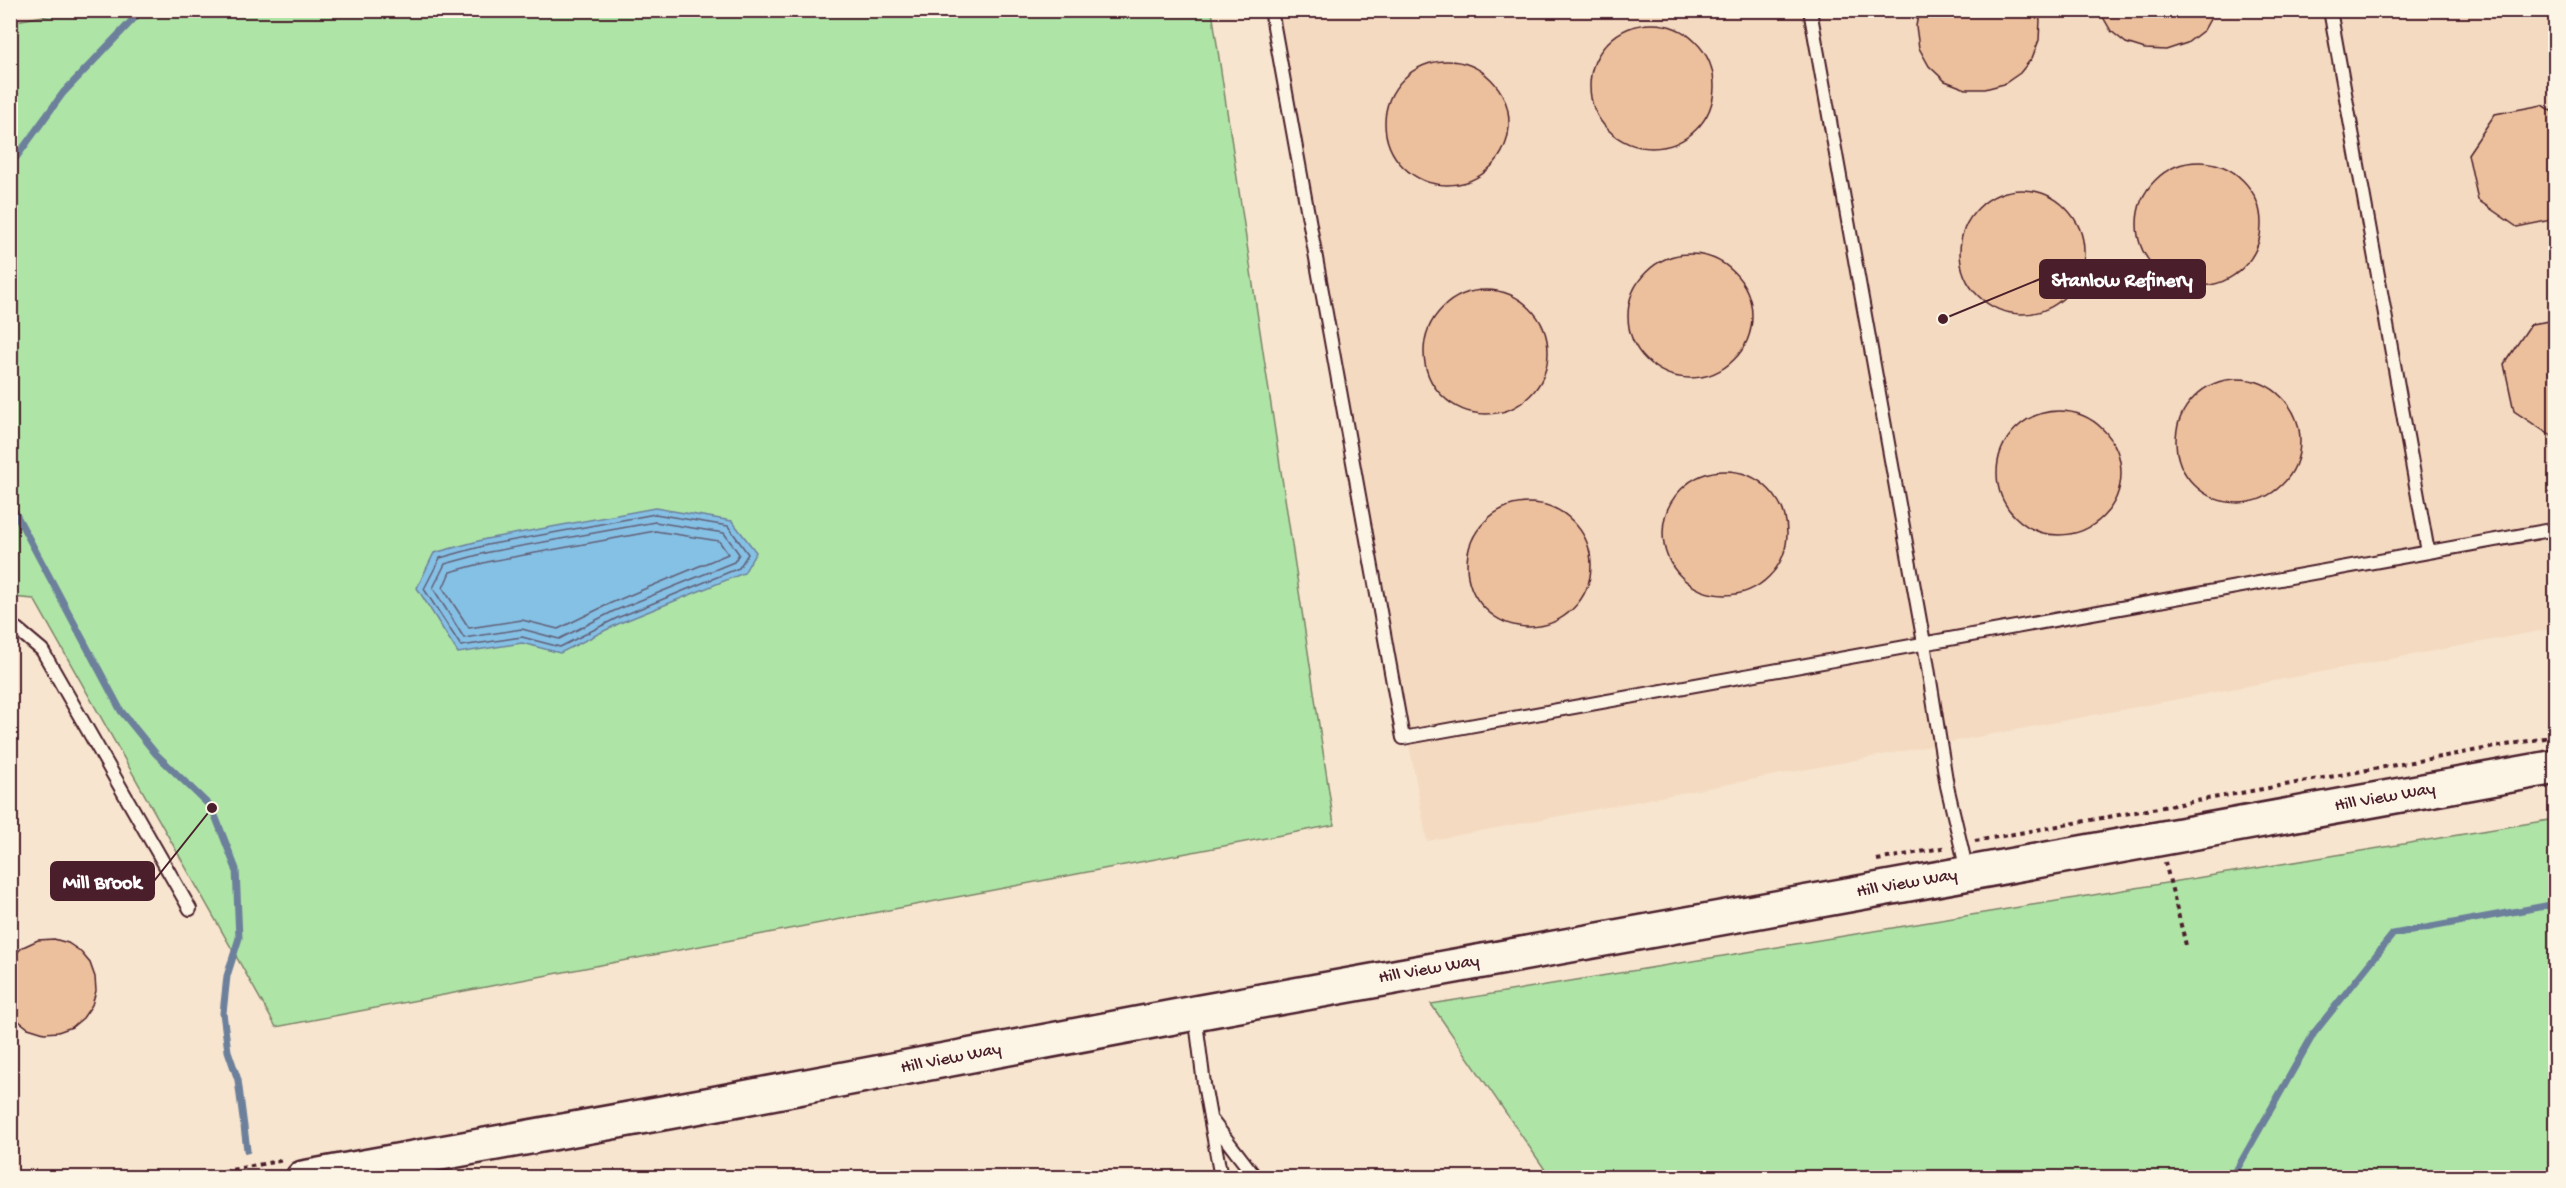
<svg xmlns="http://www.w3.org/2000/svg" width="2566" height="1188" viewBox="0 0 2566 1188" font-family="'Gochi Hand',sans-serif">
	<style>
		.built { fill: #f4dac0 }
		.green { fill: #aee4a6; stroke: #7c8268; stroke-width: 1.5 }
		.water { fill: #85c0e5; stroke: #6d809b; stroke-width: 1.5 }
		.lines { fill: none; stroke-linecap: round; stroke-linejoin: round }
		.shore { stroke: #625f75; stroke-width: 1.5 }
		.stream { stroke: #6d809b; stroke-width: 7 }
		.building { fill: #ecc09c; stroke: #4a1f2b; stroke-width: 1.5 }
		.lane-casing { stroke: #4a1f2b; stroke-width: 16 }
		.primary-casing { stroke: #4a1f2b; stroke-width: 38 }
		.path { stroke: #4a1f2b; stroke-width: 4; stroke-dasharray: 4.5 4.5; stroke-linecap: butt }
		.lane { stroke: #fcf5e5; stroke-width: 12 }
		.primary { stroke: #fcf5e5; stroke-width: 33 }
		.labels { text-anchor: middle; dominant-baseline: central; stroke-width: 6; stroke-linejoin: round; paint-order: stroke }
		.street-label { font-size: 18px; fill: #4a1f2b; stroke: #fcf5e5 }
		.leader { fill: none; stroke: #4a1f2b; stroke-width: 2 }
		.callout-dot { fill: #4a1f2b; stroke: #fcf5e5; stroke-width: 2 }
		.callout { fill: #4a1f2b; stroke: #4a1f2b; stroke-width: 2 }
		.callout-label { font-size: 20px; text-anchor: middle; font-weight: bold; fill: #fff }
	</style>
	<rect width="100%" height="100%" fill="#f7e5cf"/>
	<filter id="ink" filterUnits="userSpaceOnUse"><feTurbulence type="fractalNoise" baseFrequency=".0167" numOctaves="2"/><feDisplacementMap in="SourceGraphic" scale="12" xChannelSelector="R" yChannelSelector="G"/><feConvolveMatrix kernelMatrix="1 2 1 2 8 2 1 2 1" color-interpolation-filters="sRGB"/></filter>
	<g filter="url(#ink)">
		<path class="built" d="M 1274,11 L 2555,11 L 2555,628 L 1427,841 Z"/>
		<path class="green" d="M 78,10 L 1212,11 L 1334,825 L 276,1027 L 34,599 L 11,597 L 10,22 Z
			M 2555,819 L 2555,1177 L 1550,1177 L 1431,1004 Z"/>
		<path class="water" d="M 655,508 L 732,521 L 756,552 L 744,573 L 620,623 L 560,653 L 522,643 L 458,653 L 417,588 L 434,553 L 486,539 Z"/>
		<g class="lines">
			<path class="shore" d="M 655,514 L 728,526 L 748,554 L 739,568 L 617,618 L 560,647 L 522,637 L 461,646 L 424,589 L 440,558 L 487,545 Z
				M 655,522 L 724,533 L 739,554 L 734,562 L 614,611 L 559,639 L 522,629 L 464,638 L 433,588 L 445,564 L 489,552 Z
				M 655,531 L 719,541 L 728,554 L 611,603 L 558,629 L 522,620 L 469,628 L 443,588 L 450,572 L 491,561 Z"/>
			<path class="stream" d="M 10,166 L 63,93 L 142,10
				M 10,503 L 121,711 L 156,754 L 212,808 L 236,869 L 239,938 L 227,976 L 223,1013 L 228,1051 L 238,1080 L 247,1150
				M 2232,1178 L 2314,1033 L 2393,934 L 2556,904"/>
		</g>
		<path class="building" d="M 1919,10 L 2037,10 L 2040,20 L 2039,40 L 2032,58 L 2020,73 L 2004,84 L 1985,89 L 1966,89 L 1945,81 L 1929,66 L 1919,48 L 1916,26 Z
			M 2099,10 L 2215,10 L 2204,30 L 2187,43 L 2166,50 L 2145,49 L 2126,43 L 2111,31 Z
			M1590 86a62 62 0 1 1 124 0a62 62 0 1 1-124 0Z
			M1385 123a62 62 0 1 1 124 0a62 62 0 1 1-124 0Z
			M 2542,105 L 2556,114 L 2556,219 L 2517,227 L 2478,200 L 2468,154 L 2495,114 Z
			M2137 224a62 62 0 1 1 124 0a62 62 0 1 1-124 0Z
			M1960 252a62 62 0 1 1 124 0a62 62 0 1 1-124 0Z
			M1628 316a62 62 0 1 1 124 0a62 62 0 1 1-124 0Z
			M1424 352a62 62 0 1 1 124 0a62 62 0 1 1-124 0Z
			M 2556,320 L 2556,436 L 2553,437 L 2514,411 L 2504,364 L 2531,324 Z
			M2176 441a62 62 0 1 1 124 0a62 62 0 1 1-124 0Z
			M1997 473a62 62 0 1 1 124 0a62 62 0 1 1-124 0Z
			M1663 533a62 62 0 1 1 124 0a62 62 0 1 1-124 0Z
			M1467 565a62 62 0 1 1 124 0a62 62 0 1 1-124 0Z
			M 54,939 L 68,943 L 80,951 L 90,963 L 95,977 L 96,991 L 92,1005 L 83,1018 L 72,1027 L 58,1032 L 44,1033 L 28,1028 L 15,1018 L 10,1012 L 10,959 L 23,947 L 38,940 Z"/>
		<g class="lines">
			<g class="lane-casing">
				<path id="lane" d="M 1271,10 L 1403,738 L 2556,529
					M 1810,10 L 1924,643 L 1947,786 L 1967,871
					M 2330,10 L 2428,552
					M 10,629 L 17,629 L 42,650 L 190,909
					M 1195,1014 L 1204,1084 L 1221,1178
					M 1212,1121 L 1256,1178"/>
			</g>
			<g class="primary-casing">
				<path id="primary" d="M 303,1178 L 712,1104 L 1195,1013 L 2556,767"/>
			</g>
			<path class="path" d="M 1975,841 L 2556,736
				M 1877,860 L 1947,847
				M 2165,862 L 2187,949
				M 188,1178 L 284,1160"/>
			<use href="#lane" class="lane"/>
			<use href="#primary" class="primary"/>
		</g>
	</g>
	<g class="labels">
		<g class="street-label">
			<text transform="translate(2385 798) rotate(-10)">Hill View Way</text>
			<text transform="translate(1907 884) rotate(-10)">Hill View Way</text>
			<text transform="translate(1429 970) rotate(-10)">Hill View Way</text>
			<text transform="translate(951 1059) rotate(-11)">Hill View Way</text>
		</g>
	</g>
	<path class="leader" d="M1943 319L2040 279M212 808L154 881"/>
	<g class="callout-dot">
		<circle cx="1943" cy="319" r="6"/>
		<circle cx="212" cy="808" r="6"/>
	</g>
	<g class="callout">
		<rect x="2040" y="260" width="165" height="38" rx="6"/>
		<rect x="51" y="862" width="103" height="38" rx="6"/>
	</g>
	<g class="callout-label">
		<text x="2122" y="286">Stanlow Refinery</text>
		<text x="102" y="888">Mill Brook</text>
	</g>
	<rect width="2566" height="1188" fill="none" stroke="#fcf5e5" stroke-width="36"/>
	<rect x="18" y="18" width="2530" height="1152" fill="none" stroke="#4a1f2b" stroke-width="2" filter="url(#ink)"/>
</svg>
